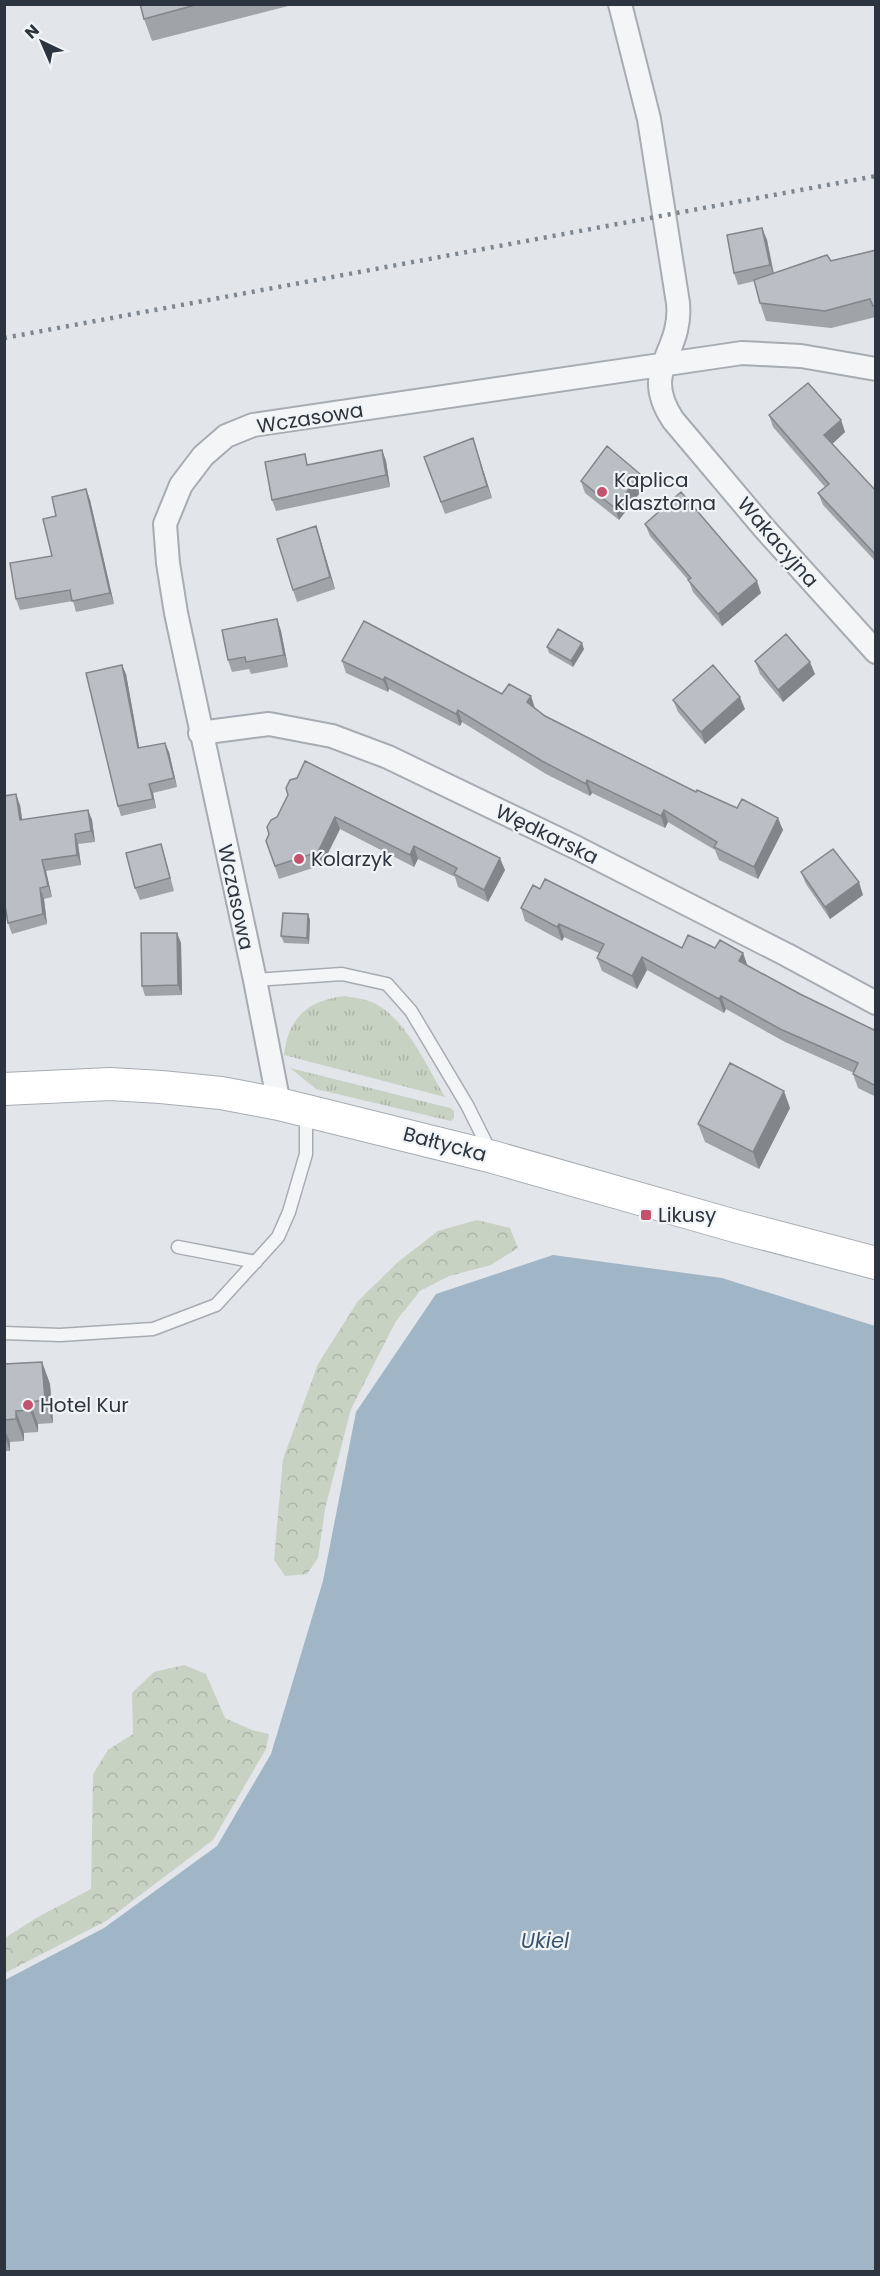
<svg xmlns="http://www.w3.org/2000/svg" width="880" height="2276" viewBox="0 0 880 2276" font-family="Poppins,sans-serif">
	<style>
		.grass { fill: url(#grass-tufts) }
		.forest { fill: url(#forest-crowns) }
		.water { fill: #a0b5c6 }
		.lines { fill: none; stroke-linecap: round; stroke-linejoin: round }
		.lane-casing { stroke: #a7acb3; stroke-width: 15 }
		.street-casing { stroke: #a7acb3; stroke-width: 26 }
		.secondary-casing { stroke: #a7acb3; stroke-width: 34 }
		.lane { stroke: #f4f5f7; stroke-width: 12 }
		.street { stroke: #f4f5f7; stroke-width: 22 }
		.secondary { stroke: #fff; stroke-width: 32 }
		.rail { stroke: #7c8691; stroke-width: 4.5; stroke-dasharray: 3 6; stroke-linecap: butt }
		.wall { fill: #9fa4a9 }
		.shaded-wall { fill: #82868a }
		.building { fill: #b9bfc5; stroke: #82868a; stroke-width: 1.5 }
		.poi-dot { fill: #c3526c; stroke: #f1f4f6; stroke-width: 2 }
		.labels { text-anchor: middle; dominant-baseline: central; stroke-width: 4.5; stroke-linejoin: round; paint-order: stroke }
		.street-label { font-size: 20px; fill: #2b343f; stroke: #f1f4f6 }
		.poi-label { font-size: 20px; fill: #2b343f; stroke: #f1f4f6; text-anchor: start }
		.water-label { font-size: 21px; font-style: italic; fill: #395670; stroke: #f1f4f6 }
	</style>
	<defs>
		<pattern id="grass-tufts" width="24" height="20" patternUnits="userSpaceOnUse" patternTransform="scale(1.5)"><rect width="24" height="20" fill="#c8d2c3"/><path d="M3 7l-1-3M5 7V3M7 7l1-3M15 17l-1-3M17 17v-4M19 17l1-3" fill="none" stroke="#acb5a9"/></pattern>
		<pattern id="forest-crowns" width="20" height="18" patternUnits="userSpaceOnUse" patternTransform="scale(1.5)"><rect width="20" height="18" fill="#c8d2c3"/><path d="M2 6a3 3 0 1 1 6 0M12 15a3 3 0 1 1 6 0" fill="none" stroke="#acb5a9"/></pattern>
	</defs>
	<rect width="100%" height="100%" fill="#e2e5e9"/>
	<path class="grass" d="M 345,996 C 355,998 367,999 376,1004 C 409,1023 427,1067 445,1097 L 284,1055 C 288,1018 308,1000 345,996 Z
		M 290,1068 L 450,1108 L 454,1111 L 454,1118 L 451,1121 L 316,1089 Z"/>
	<path class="forest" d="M 477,1220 L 510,1228 L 518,1248 L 491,1265 L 449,1276 L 420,1291 L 396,1321 L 351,1409 L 325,1509 L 318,1558 L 307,1574 L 285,1576 L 274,1560 L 283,1459 L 318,1364 L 358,1301 L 398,1262 L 438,1231 Z
		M 184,1665 L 206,1674 L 225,1718 L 252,1730 L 269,1734 L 266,1749 L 213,1840 L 106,1921 L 5,1973 L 5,1938 L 38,1917 L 91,1889 L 93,1774 L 108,1750 L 133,1734 L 132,1693 L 154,1672 Z"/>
	<path class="water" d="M 553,1255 L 722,1278 L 875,1326 L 875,2271 L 5,2271 L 5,1980 L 104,1928 L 217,1846 L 271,1754 L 323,1581 L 356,1412 L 436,1294 Z"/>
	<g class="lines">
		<g class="lane-casing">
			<path id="lane" d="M 255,980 L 342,974 L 387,984 L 411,1011 L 467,1105 L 491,1153
				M 178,1247 L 256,1262
				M 4,1333 L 60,1335 L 153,1329 L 216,1305 L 278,1237 L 289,1212 L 306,1154 L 306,1111"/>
		</g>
		<g class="street-casing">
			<path id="street" d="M 620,4 L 649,119 L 678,303 C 683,354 639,369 673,420 L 764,528 L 876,652
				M 200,733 L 269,724 L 332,736 L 388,757 L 577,848 L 787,955 L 876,1003
				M 279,1104 L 255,980 L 176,613 L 168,563 L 165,524 L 181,485 L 203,456 L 226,436 L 253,425 L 742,353 L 801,356 L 876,369"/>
		</g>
		<g class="secondary-casing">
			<path id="secondary" d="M 4,1089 L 110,1084 L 161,1087 L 221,1093 L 279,1104 L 493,1157 L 735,1226 L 876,1263"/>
		</g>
		<use href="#lane" class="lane"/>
		<use href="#street" class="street"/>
		<use href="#secondary" class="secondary"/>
		<path class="rail" d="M 4,338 L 876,176"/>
	</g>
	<path class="wall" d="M 140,4 L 296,4 L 152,41 L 144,19 Z
		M 762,228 L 767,240 L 774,273 L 876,250 L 876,317 L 831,328 L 766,321 L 760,303 L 755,281 L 738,285 L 734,273 Z
		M 769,415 L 841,420 L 845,432 L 832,444 L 876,491 L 876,562 L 823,505 L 818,493 L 825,487 L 773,427 Z
		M 473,438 L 492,498 L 445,514 L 424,457 Z
		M 382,450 L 386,461 L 390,487 L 276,511 L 272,500 L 309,465 Z
		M 581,481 L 645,486 L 619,520 L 585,493 Z
		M 86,489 L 90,500 L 114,604 L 76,612 L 73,601 L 20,610 L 16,599 L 52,556 L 56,516 Z
		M 645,524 L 761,593 L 722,626 L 693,592 L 689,581 L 650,536 Z
		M 316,526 L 335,589 L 297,602 L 293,590 Z
		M 277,619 L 281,631 L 288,667 L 251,674 L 249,669 L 232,672 L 228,660 Z
		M 547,647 L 584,649 L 573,667 L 549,653 Z
		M 342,661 L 502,694 L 535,709 L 545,716 L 696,792 L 783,830 L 758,879 L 719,860 L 715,850 L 668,822 L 665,828 L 592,793 L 590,796 L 546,774 L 462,722 L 460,726 L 389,689 L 388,692 L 346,673 Z
		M 755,661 L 815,674 L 783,702 L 760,674 Z
		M 126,674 L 139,747 L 169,752 L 177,787 L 153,793 L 156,808 L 121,816 L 118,806 Z
		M 673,700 L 745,709 L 705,744 L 678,712 Z
		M 288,795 L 505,870 L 488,902 L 458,887 L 455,877 L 418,859 L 414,867 L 340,829 L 322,865 L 279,879 L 266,841 Z
		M 20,805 L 22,820 L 88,810 L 92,820 L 95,842 L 78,844 L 81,865 L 46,871 L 52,897 L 44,899 L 47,924 L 12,934 L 8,923 Z
		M 161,844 L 165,857 L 174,891 L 140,900 L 135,888 Z
		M 801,872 L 863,895 L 830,919 L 806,884 Z
		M 521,908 L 682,948 L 715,948 L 743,953 L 747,966 L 800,994 L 874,1030 L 876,1027 L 876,1097 L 858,1088 L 853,1074 L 854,1073 L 785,1042 L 726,1009 L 724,1013 L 647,970 L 637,989 L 602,971 L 597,958 L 599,953 L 564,937 L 562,941 L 525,921 Z
		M 308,914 L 310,920 L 309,944 L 284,943 L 281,936 Z
		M 177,933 L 181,943 L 182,995 L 145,996 L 142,986 Z
		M 790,1108 L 759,1169 L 705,1142 L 698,1124 Z
		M 42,1362 L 50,1384 L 53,1423 L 38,1424 L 38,1432 L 24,1433 L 24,1441 L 10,1442 L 10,1451 L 4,1451 L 4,1364 Z"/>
	<path class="shaded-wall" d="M 762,228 L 767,240 L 774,277 L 770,265 Z
		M 841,420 L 845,432 L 829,447 L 824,435 Z
		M 473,438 L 477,451 L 492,498 L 487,486 Z
		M 382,450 L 386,461 L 390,487 L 386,475 Z
		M 640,474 L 645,486 L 619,520 L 615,508 Z
		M 86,489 L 90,500 L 114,604 L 110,593 Z
		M 316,526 L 320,538 L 335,589 L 330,577 Z
		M 757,581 L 761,593 L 722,626 L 718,614 Z
		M 277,619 L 281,631 L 288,667 L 284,655 Z
		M 582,643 L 584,649 L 573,667 L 571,661 Z
		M 810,662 L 815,674 L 783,702 L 778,690 Z
		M 122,665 L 126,674 L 141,757 L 138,748 Z
		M 385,677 L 389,689 L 388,692 L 383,680 Z
		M 531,696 L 535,708 L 527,702 Z
		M 740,697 L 745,709 L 705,744 L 701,732 Z
		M 458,710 L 462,722 L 460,726 L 456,714 Z
		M 165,743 L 169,752 L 177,787 L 174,778 Z
		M 587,780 L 592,793 L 590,796 L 586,784 Z
		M 149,784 L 153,793 L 156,808 L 153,799 Z
		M 16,794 L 20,805 L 24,831 L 20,820 Z
		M 88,810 L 92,820 L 95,842 L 91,831 Z
		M 664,810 L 668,822 L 665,828 L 661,816 Z
		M 335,817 L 340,829 L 322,865 L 318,852 Z
		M 778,818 L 783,830 L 758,879 L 754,867 Z
		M 75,834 L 78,844 L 81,865 L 77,855 Z
		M 414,846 L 418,859 L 414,867 L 410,855 Z
		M 500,858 L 505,870 L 488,902 L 484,890 Z
		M 42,860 L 46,871 L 52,897 L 48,886 Z
		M 859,882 L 863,895 L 830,919 L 825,907 Z
		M 40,888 L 44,899 L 47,924 L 43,914 Z
		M 308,914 L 310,920 L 309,944 L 307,938 Z
		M 559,924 L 564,937 L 562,941 L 557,927 Z
		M 177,933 L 181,943 L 182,995 L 178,985 Z
		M 743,953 L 748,967 L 739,961 Z
		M 642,957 L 647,970 L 637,989 L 632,976 Z
		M 721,996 L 726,1009 L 724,1013 L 719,999 Z
		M 784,1091 L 790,1108 L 759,1169 L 753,1152 Z
		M 42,1362 L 50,1384 L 53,1423 L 45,1400 Z
		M 30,1402 L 38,1424 L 38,1432 L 30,1410 Z
		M 16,1411 L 24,1433 L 24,1441 L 16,1419 Z
		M 4,1428 L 10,1442 L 10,1451 L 4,1435 Z"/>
	<path class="building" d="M 140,4 L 199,4 L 144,19 Z
		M 762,228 L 770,265 L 734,273 L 727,235 Z
		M 876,250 L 876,306 L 873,306 L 870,299 L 825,311 L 760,303 L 754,280 L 827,255 L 831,261 Z
		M 808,383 L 841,420 L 824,435 L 876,491 L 876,555 L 818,493 L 829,484 L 769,415 Z
		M 473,438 L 487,486 L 441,502 L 424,457 Z
		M 607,446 L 640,474 L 615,508 L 581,481 Z
		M 382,450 L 386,475 L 272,500 L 265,462 L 305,454 L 307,465 Z
		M 86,489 L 110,593 L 72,601 L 70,590 L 16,599 L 10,563 L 52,556 L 43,519 L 56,516 L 52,497 Z
		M 681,492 L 757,581 L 718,614 L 688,580 L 691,578 L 645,524 Z
		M 316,526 L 330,577 L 293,590 L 277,539 Z
		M 277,619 L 284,655 L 246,662 L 245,657 L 228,660 L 222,630 Z
		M 364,621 L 502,694 L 509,684 L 531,696 L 527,702 L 545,716 L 696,792 L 697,790 L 737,808 L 742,799 L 778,818 L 754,867 L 714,847 L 717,842 L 664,810 L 661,816 L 587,780 L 586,784 L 542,761 L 458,710 L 456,714 L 385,677 L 383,680 L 342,661 Z
		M 558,629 L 582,643 L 571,661 L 547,647 Z
		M 786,634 L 810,662 L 778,690 L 755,661 Z
		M 122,665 L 138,748 L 165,743 L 174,778 L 149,784 L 153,799 L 118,806 L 86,673 Z
		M 713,665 L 740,697 L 701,732 L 673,700 Z
		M 305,761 L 500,858 L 484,890 L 454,874 L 457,868 L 414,846 L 410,855 L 335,817 L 318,852 L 275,866 L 266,841 L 269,834 L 267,827 L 271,820 L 277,817 L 288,795 L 286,788 L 290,780 L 297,778 Z
		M 16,794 L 20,820 L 88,810 L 91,831 L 75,834 L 77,855 L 42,860 L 48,886 L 40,888 L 43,914 L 8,923 L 4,900 L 4,796 Z
		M 161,844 L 170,878 L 135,888 L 126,853 Z
		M 833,849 L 859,882 L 825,907 L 801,872 Z
		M 545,879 L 682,948 L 688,935 L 715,948 L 720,940 L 743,953 L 739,961 L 800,994 L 874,1030 L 876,1027 L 876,1086 L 853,1074 L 858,1063 L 780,1029 L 721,996 L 719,999 L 642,957 L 632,976 L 597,958 L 604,944 L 559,924 L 557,927 L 521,908 L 533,885 L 540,889 Z
		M 283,913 L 308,914 L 307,938 L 281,936 Z
		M 141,933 L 177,933 L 178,985 L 142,986 Z
		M 730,1063 L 784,1091 L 753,1152 L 698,1124 Z
		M 42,1362 L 45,1400 L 30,1402 L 30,1410 L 16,1411 L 16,1419 L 4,1420 L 4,1364 Z"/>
	<g class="poi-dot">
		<circle cx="602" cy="492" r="6"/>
		<circle cx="299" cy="859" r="6"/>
		<rect x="640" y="1209" width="12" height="12" rx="3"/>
		<circle cx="28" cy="1405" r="6"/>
	</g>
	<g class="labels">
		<g class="street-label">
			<text transform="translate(310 418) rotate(-9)">Wczasowa</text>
			<text transform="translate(778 542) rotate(49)">Wakacyjna</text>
			<text transform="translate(547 834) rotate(26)">Wędkarska</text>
			<text transform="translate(236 897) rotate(78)">Wczasowa</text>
			<text transform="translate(445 1144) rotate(15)">Bałtycka</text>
		</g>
		<g class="poi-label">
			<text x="614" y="480">Kaplica<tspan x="614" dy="23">klasztorna</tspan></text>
			<text x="311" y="859">Kolarzyk</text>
			<text x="658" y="1215">Likusy</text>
			<text x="40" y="1405">Hotel Kur</text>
		</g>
		<g class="water-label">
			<text x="545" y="1940">Ukiel</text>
		</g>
	</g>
	<rect width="880" height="2276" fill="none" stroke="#2b343f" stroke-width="12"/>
	<g transform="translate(42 42) rotate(316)" stroke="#f1f4f6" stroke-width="4.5" paint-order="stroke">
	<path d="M0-4.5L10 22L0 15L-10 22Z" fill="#2b343f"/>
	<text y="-9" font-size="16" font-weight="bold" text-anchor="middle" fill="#2b343f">N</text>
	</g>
</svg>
